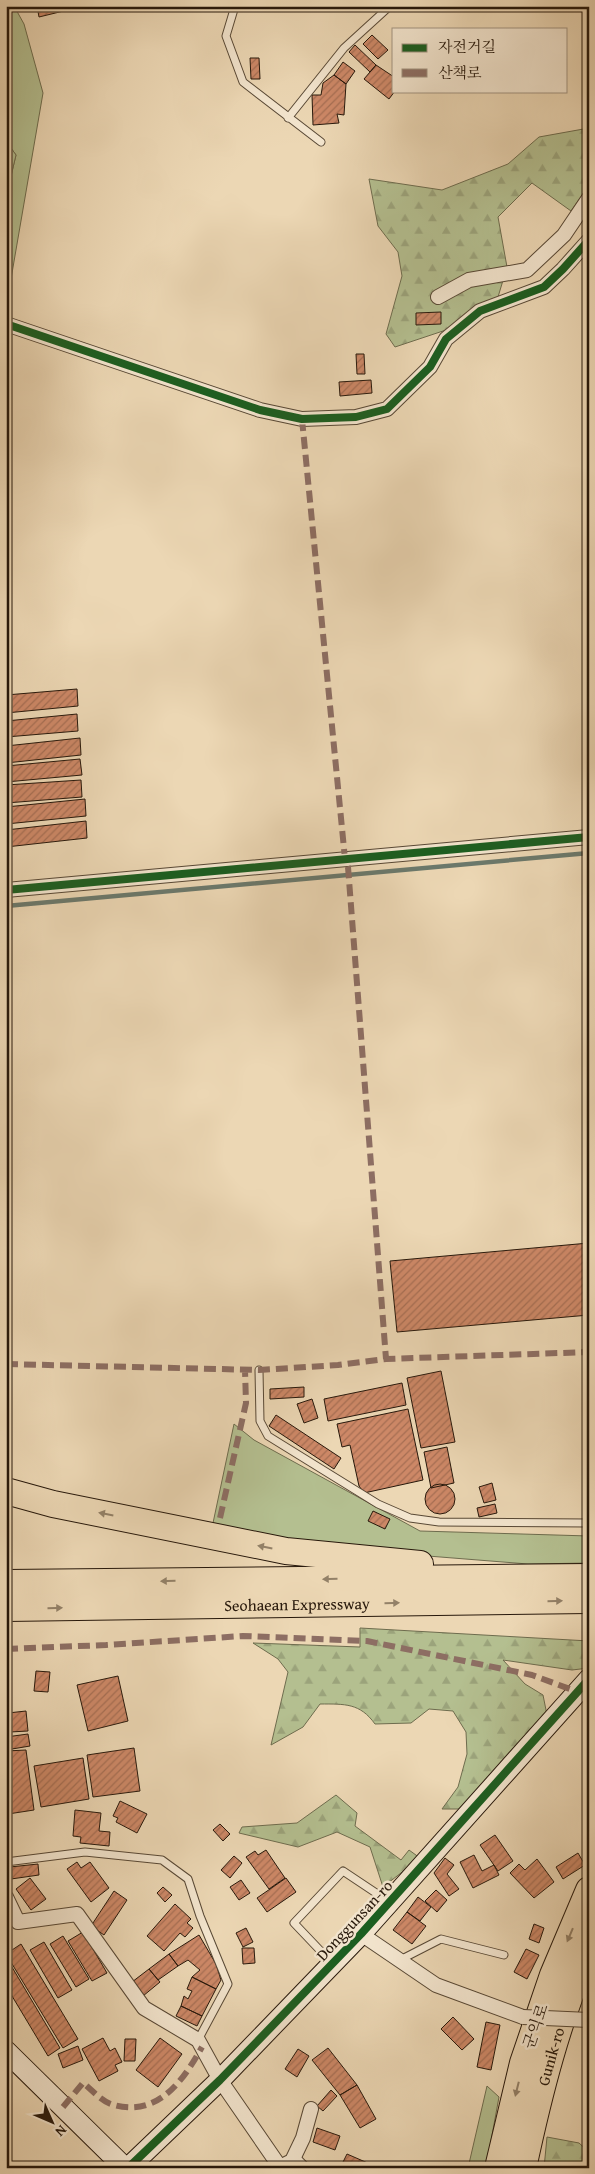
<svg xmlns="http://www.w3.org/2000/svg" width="595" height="2174" viewBox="0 0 595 2174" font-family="'Gentium Book Plus','Noto Serif KR',serif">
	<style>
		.grass { fill: #b4bf90; stroke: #6e6c4e }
		.forest { fill: url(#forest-firs); stroke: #6e6c4e }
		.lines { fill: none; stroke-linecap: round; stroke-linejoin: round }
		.stream { stroke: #6b796c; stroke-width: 4.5 }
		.building { fill: url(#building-hatch); stroke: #27180b }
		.lane-casing { stroke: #584835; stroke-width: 9 }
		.street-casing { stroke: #584835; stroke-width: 16 }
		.secondary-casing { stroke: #27180b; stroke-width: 22 }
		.highway-casing { stroke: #27180b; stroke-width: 28 }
		.lane { stroke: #f3e5ce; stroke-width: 7 }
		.street { stroke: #f3e5ce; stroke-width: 14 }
		.secondary { stroke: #f3e5ce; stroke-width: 20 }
		.highway { stroke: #ecd7b4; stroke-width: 26 }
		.street-bridge-casing { stroke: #584835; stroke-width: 16; stroke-linecap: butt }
		.street-bridge { stroke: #f3e5ce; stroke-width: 14 }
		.quiet { stroke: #8d6e63; stroke-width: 6; stroke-dasharray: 12 6; stroke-linecap: butt }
		.cycleway-casing { stroke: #f3e5ce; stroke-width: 11 }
		.cycleway { stroke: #1b5e20; stroke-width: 8 }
		.oneway { fill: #938168 }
		.labels { text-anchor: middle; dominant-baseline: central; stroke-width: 5; stroke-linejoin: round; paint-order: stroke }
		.street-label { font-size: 16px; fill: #27180b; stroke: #f3e5ce }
	</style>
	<defs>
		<pattern id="forest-firs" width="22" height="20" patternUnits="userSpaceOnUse" patternTransform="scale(1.25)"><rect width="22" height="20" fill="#b4bf90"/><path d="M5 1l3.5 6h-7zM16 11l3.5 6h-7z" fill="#9ba37b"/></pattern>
		<pattern id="building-hatch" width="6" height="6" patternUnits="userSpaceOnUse" patternTransform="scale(1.25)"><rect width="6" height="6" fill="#cd8867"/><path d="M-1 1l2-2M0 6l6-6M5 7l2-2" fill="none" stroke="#a66e53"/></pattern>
	</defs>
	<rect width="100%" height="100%" fill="#ecd7b4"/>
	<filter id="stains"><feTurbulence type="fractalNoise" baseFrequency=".004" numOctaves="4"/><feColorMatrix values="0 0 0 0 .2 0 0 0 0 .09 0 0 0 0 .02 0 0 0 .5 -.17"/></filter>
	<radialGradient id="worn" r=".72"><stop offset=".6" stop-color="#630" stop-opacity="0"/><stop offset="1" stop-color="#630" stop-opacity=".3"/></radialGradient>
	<path class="grass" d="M 6,6 L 14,6 L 24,24 L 43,93 L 6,308 L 6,197 L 16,155 L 6,141 Z
		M 234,1424 L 254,1440 L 420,1531 L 589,1536 L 589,1563 L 528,1564 L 315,1547 L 213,1523 Z
		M 487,2086 L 499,2097 L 486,2168 L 468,2168 Z"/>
	<path class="forest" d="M 589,128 L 589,185 L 571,211 L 532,183 L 498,217 L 507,267 L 498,297 L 452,328 L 395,347 L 386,334 L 402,276 L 398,252 L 378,226 L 369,179 L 442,190 L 508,164 L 539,137 Z
		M 6,141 L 16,155 L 6,197 Z
		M 360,1628 L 589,1641 L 589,1668 L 572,1670 L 503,1660 L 525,1684 L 543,1695 L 547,1715 L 464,1809 L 442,1809 L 458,1787 L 467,1754 L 466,1732 L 453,1711 L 429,1709 L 411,1723 L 375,1724 C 360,1703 345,1704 320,1704 L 303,1727 L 271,1745 L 288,1672 L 278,1659 L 253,1643 L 360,1647 Z
		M 336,1795 L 357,1813 L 355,1826 L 401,1860 L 409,1850 L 420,1858 L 383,1887 L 370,1847 L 337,1832 L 298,1847 L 239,1833 L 242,1827 L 297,1823 Z
		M 547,2137 L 579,2143 L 589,2152 L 589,2168 L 544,2168 Z"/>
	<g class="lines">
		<path class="stream" d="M 6,906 L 589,853"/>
	</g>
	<path class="building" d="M 37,6 L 79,6 L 80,7 L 39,17 Z
		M 372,35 L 388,50 L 378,59 L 363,44 Z
		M 355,45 L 376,65 L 370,72 L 349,52 Z
		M 250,58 L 259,58 L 260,79 L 251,79 Z
		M 343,62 L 355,71 L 346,84 L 334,75 Z
		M 376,65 L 394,77 L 394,91 L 395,91 L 389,99 L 364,79 Z
		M 334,75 L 346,84 L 344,115 L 337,114 L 339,123 L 313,125 L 312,95 L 321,95 L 323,83 Z
		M 441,312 L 441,324 L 416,325 L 416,313 Z
		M 356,354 L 364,354 L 365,374 L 357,374 Z
		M 371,380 L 372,393 L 340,396 L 339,382 Z
		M 77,689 L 78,706 L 6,713 L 6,695 Z
		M 77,714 L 78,731 L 6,737 L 6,721 Z
		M 80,738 L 81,755 L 6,763 L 6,746 Z
		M 80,759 L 82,775 L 6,782 L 6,766 Z
		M 81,780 L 82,797 L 6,803 L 6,785 Z
		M 85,799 L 86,816 L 6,824 L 6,807 Z
		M 86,821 L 87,838 L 6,847 L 6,830 Z
		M 589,1243 L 589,1315 L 397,1332 L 390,1261 Z
		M 441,1371 L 455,1442 L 421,1448 L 407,1378 Z
		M 402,1383 L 406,1405 L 328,1421 L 324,1399 Z
		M 304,1387 L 304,1397 L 270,1399 L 270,1389 Z
		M 312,1399 L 318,1418 L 304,1423 L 297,1404 Z
		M 408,1409 L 423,1480 L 364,1493 L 359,1486 L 350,1445 L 342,1447 L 337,1424 Z
		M 276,1415 L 341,1458 L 334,1469 L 269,1426 Z
		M 447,1447 L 454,1483 L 431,1488 L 424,1452 Z
		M 492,1483 L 496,1500 L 484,1503 L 479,1487 Z
		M425 1499a15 15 0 1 1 30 0a15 15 0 1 1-30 0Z
		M 495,1504 L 497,1513 L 479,1517 L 477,1508 Z
		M 373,1511 L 390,1519 L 385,1529 L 368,1521 Z
		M 36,1671 L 50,1672 L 48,1692 L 34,1691 Z
		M 118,1676 L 128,1721 L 88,1731 L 77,1685 Z
		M 26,1711 L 28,1731 L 10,1732 L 8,1713 Z
		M 28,1734 L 30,1746 L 6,1750 L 6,1737 Z
		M 134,1748 L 140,1791 L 93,1797 L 87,1755 Z
		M 26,1750 L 34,1810 L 8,1814 L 6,1751 Z
		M 83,1758 L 89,1799 L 41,1807 L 34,1766 Z
		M 120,1801 L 147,1814 L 137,1833 L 116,1822 L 118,1818 L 113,1816 Z
		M 75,1810 L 101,1813 L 99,1831 L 110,1832 L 109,1846 L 80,1843 L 81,1837 L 73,1836 Z
		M 220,1824 L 230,1834 L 223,1841 L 213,1830 Z
		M 495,1835 L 513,1861 L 498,1871 L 480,1845 Z
		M 266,1850 L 285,1878 L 269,1889 L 246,1857 L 255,1851 L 258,1855 Z
		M 578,1853 L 585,1865 L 563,1879 L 556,1867 Z
		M 474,1855 L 482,1871 L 494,1865 L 499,1875 L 473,1888 L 460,1862 Z
		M 234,1856 L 242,1863 L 230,1878 L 221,1870 Z
		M 445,1858 L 454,1865 L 447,1874 L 459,1889 L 449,1896 L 434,1873 Z
		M 537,1859 L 554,1882 L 534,1898 L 510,1873 L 519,1864 L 525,1870 Z
		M 77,1862 L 81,1868 L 90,1862 L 109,1888 L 91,1902 L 67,1869 Z
		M 38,1864 L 39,1875 L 11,1879 L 10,1867 Z
		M 30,1878 L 46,1899 L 31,1910 L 16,1889 Z
		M 286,1878 L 296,1892 L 267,1912 L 257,1898 Z
		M 241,1880 L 250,1893 L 239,1900 L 230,1887 Z
		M 163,1887 L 172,1895 L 165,1902 L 157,1893 Z
		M 436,1890 L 447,1900 L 437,1912 L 425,1901 Z
		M 114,1891 L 127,1900 L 104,1935 L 91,1926 Z
		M 418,1897 L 431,1907 L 420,1921 L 407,1912 Z
		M 175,1904 L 191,1919 L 187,1923 L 193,1928 L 185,1937 L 180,1933 L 164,1951 L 147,1936 Z
		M 407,1912 L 426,1926 L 412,1944 L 393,1930 Z
		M 534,1924 L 544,1928 L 539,1943 L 529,1939 Z
		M 246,1928 L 253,1942 L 243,1947 L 236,1933 Z
		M 83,1932 L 107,1973 L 92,1981 L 68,1941 Z
		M 199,1935 L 216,1964 L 221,1980 L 216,1989 L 192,1977 L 200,1970 L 188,1960 L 178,1966 L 169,1954 Z
		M 63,1936 L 89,1979 L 76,1987 L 50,1944 Z
		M 44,1942 L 72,1990 L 58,1998 L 30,1950 Z
		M 21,1944 L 78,2039 L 63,2048 L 6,1954 Z
		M 242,1948 L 254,1948 L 255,1963 L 243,1964 Z
		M 526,1949 L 539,1955 L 527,1979 L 514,1972 Z
		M 169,1954 L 178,1966 L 158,1980 L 149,1969 Z
		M 6,1957 L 60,2048 L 48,2056 L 6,1986 Z
		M 149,1969 L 160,1982 L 143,1996 L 132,1982 Z
		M 192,1977 L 216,1989 L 202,2016 L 181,2006 L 184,1996 L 188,1999 L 192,1991 L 187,1989 Z
		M 181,2006 L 202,2016 L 197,2026 L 176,2016 Z
		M 453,2017 L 474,2039 L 462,2050 L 441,2029 Z
		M 486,2022 L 500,2025 L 491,2070 L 477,2067 Z
		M 103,2038 L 110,2051 L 115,2048 L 122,2062 L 115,2065 L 118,2071 L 99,2081 L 82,2049 Z
		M 160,2038 L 182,2054 L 158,2087 L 136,2070 Z
		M 125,2039 L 136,2039 L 135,2061 L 124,2061 Z
		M 78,2046 L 83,2060 L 63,2068 L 58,2054 Z
		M 328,2048 L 357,2085 L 340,2095 L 312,2060 Z
		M 298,2049 L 309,2056 L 297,2077 L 285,2069 Z
		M 357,2085 L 376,2119 L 360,2128 L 340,2095 Z
		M 331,2090 L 337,2096 L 323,2111 L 317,2106 Z
		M 317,2128 L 340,2136 L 335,2150 L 313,2142 Z
		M 347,2154 L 370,2164 L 368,2168 L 340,2168 Z"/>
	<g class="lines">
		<g class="lane-casing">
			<path id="lane" d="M 235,6 L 226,36 L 243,82 L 321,142
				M 288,118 L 344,48 L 390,6
				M 259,1370 L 260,1421 L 268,1436 L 378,1504 L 410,1518 L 439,1522 L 589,1523
				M 6,1862 L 85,1852 L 162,1860 L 188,1879 L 200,1916 L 228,1984 L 198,2040
				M 400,1960 L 441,1939 L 504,1955
				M 332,1963 L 294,1923 L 343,1871 L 388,1901
				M 295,2156 L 307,2168"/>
		</g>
		<g class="street-casing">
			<path id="street" d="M 438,297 L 469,280 L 527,270 L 564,235 L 589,198
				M 6,324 L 260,410 L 302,419 L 356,417 L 387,409 L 430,367 L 446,339 L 480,311 L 544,287 L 563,269 L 589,240
				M 6,890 L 589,837
				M 6,1897 L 18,1922 L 77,1914 L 144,2008 L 198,2040 L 220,2080 L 280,2167 L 292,2161 L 303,2138 L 311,2109
				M 361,1934 L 436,1985 L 523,2017"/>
		</g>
		<g class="secondary-casing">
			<path id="secondary" d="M 6,2051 L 125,2168
				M 128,2168 L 220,2080 L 361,1934 L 589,1679"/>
		</g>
		<g class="highway-casing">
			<g id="highway">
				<path d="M 6,1491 L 53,1504 L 286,1551 L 420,1564"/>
				<path d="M 6,1583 L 589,1577"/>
				<path id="s1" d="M 6,1608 L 589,1600"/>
				<path d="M 498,2168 L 523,2063 L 553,1975 L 589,1890"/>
				<path id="s2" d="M 523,2168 C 539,2093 558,2018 589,1948"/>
			</g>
		</g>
		<use href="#lane" class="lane"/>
		<use href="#street" class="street"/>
		<use href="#secondary" class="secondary"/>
		<use href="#highway" class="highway"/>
		<g class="street-bridge-casing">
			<path id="street-bridge" d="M 523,2017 L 589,2020"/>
		</g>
		<use href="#street-bridge" class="street-bridge"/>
		<path class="quiet" d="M 302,419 L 345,859 L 348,867 L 386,1359
			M 6,1364 L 259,1370 L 338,1365 L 386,1359 L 589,1352
			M 220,1518 L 246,1403 L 245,1370
			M 6,1649 L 106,1645 L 243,1636 L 367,1641 L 532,1675 L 578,1692
			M 63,2107 L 83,2083 C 91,2089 103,2103 114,2105 C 158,2117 183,2081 202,2047"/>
		<g class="cycleway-casing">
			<path id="cycleway" d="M 6,324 L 260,410 L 302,419 L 356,417 L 387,409 L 430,367 L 446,339 L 480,311 L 544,287 L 563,269 L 589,240
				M 6,890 L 589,837
				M 128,2168 L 220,2080 L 361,1934 L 589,1679"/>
		</g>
		<use href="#cycleway" class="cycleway"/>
	</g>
	<defs><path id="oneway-solid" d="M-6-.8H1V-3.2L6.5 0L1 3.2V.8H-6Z" transform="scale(1.25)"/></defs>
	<g class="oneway">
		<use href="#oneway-solid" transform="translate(106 1514) rotate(-169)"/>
		<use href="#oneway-solid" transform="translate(265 1547) rotate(-169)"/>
		<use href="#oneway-solid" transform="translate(330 1579) rotate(179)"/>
		<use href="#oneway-solid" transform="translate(168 1581) rotate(179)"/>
		<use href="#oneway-solid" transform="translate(555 1601) rotate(-1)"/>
		<use href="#oneway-solid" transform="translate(392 1603) rotate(-1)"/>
		<use href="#oneway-solid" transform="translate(55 1608) rotate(-1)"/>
		<use href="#oneway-solid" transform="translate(570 1935) rotate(113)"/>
		<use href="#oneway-solid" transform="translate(517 2089) rotate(104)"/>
	</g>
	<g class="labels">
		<g class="street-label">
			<text stroke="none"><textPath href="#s1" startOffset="291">Seohaean Expressway</textPath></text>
			<text transform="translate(354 1920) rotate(-47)">Donggunsan-ro</text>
			<text transform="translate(535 2026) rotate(-71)">군익로</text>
			<text stroke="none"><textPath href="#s2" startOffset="115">Gunik-ro</textPath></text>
		</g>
	</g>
	<rect width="595" height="2174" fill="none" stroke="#ecd7b4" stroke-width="25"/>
	<rect x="8" y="8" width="580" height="2159" fill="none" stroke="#27180b" stroke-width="2.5"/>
	<rect x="12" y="12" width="570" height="2149" fill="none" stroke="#27180b"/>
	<rect x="392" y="28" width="175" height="65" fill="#f3e5ce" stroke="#a19380"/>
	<rect x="402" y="44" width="25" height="8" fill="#1b5e20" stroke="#a19380"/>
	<text x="438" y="52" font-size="15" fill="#27180b">자전거길</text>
	<rect x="402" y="69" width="25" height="8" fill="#8d6e63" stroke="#a19380"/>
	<text x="438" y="78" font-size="15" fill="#27180b">산책로</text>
	<g transform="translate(52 2122) rotate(135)" stroke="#f3e5ce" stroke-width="4" paint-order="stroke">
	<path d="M0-4L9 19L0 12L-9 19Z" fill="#27180b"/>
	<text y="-8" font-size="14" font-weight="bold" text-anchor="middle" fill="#27180b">N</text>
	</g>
	<rect width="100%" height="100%" filter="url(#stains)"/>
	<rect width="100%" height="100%" fill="url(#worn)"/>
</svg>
